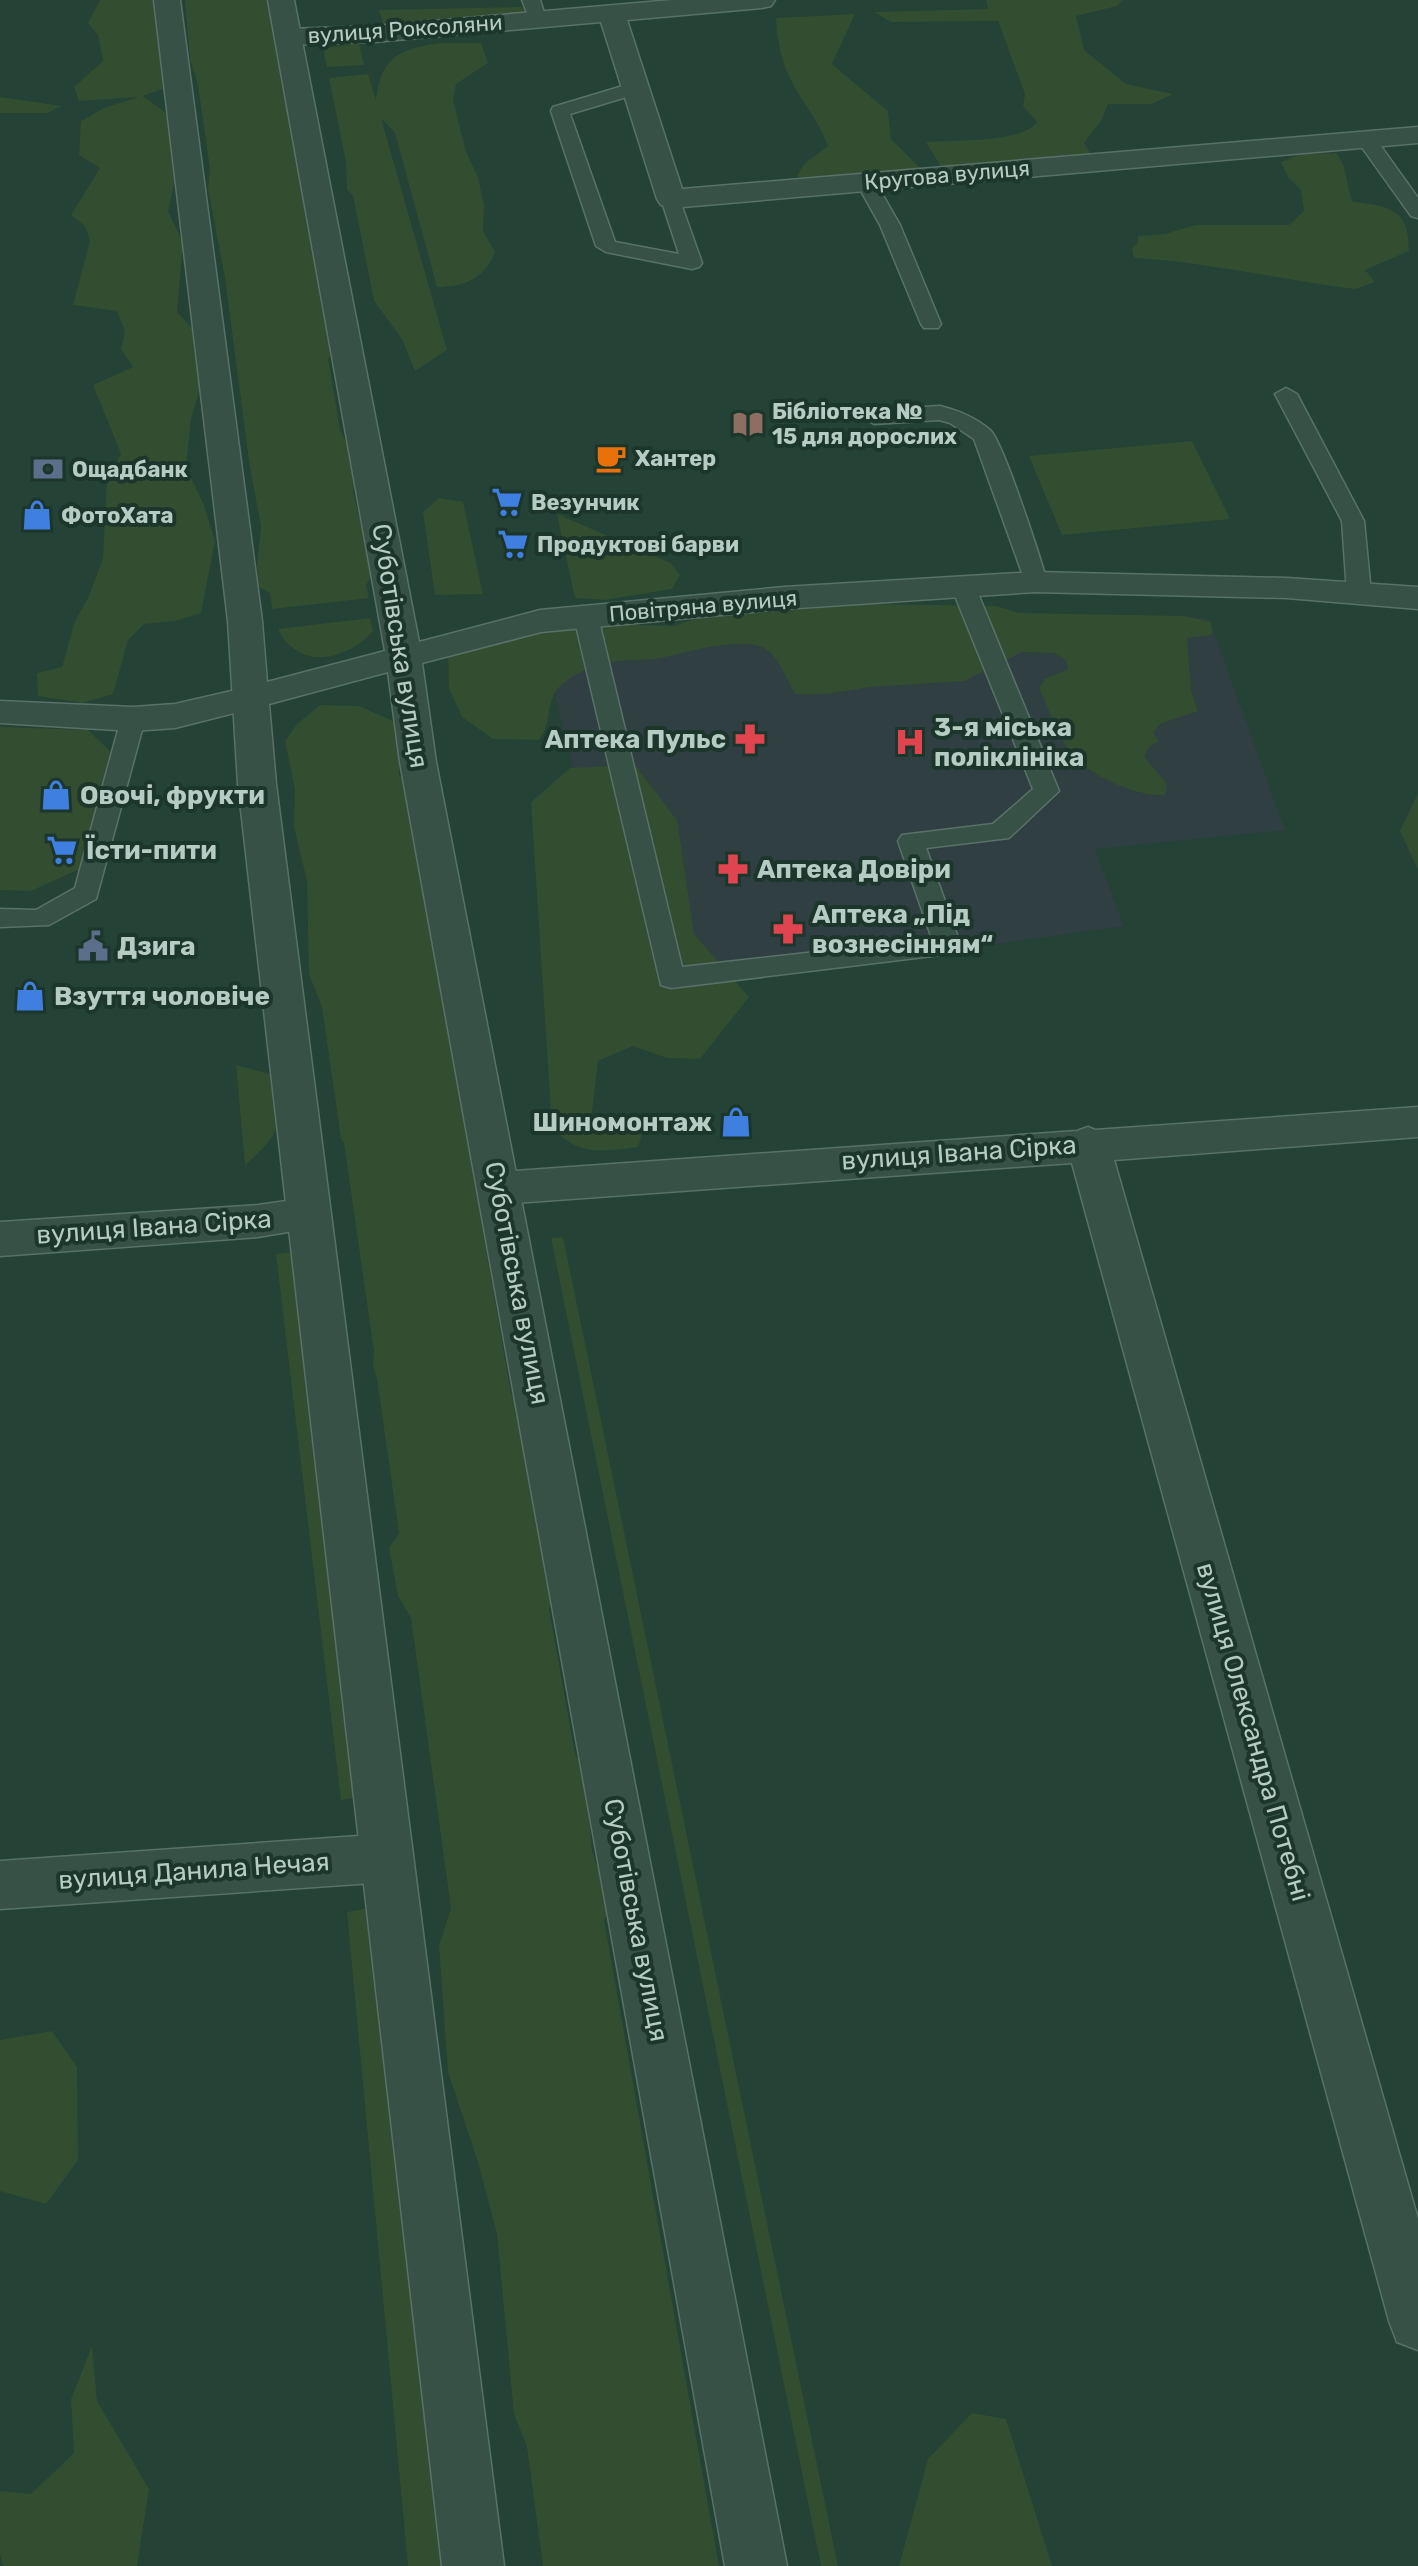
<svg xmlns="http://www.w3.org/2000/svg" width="1418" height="2566" viewBox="0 0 1418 2566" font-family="Rubik,sans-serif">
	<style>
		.medical { fill: #303f42 }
		.green { fill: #334d31 }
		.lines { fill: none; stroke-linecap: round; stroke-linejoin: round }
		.service-casing { stroke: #597168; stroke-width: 3 }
		.minor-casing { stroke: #597168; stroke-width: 3 }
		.tertiary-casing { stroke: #597168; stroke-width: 3 }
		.service { fill: #385147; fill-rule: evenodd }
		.minor { fill: #385147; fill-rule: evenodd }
		.tertiary { fill: #385147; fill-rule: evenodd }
		.labels { text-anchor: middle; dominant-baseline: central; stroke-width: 8; stroke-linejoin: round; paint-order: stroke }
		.far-street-label { font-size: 22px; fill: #b5cbc3; stroke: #1d362c }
		.far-poi-label { font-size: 22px; font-weight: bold; fill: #b5cbc3; stroke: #1d362c; text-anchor: start }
		.street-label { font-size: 26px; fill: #b5cbc3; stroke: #1d362c }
		.poi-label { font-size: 26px; font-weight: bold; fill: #b5cbc3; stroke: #1d362c; text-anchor: start }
	</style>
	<rect width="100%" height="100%" fill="#244235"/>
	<path class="medical" d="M 1001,613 L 1209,618 L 1285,830 L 1095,849 L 1124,926 L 628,996 L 545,654 Z"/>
	<path class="green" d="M 100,0 L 160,0 L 165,88 L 143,96 L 166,113 L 176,175 L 168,211 L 183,243 L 177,312 L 195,331 L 207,363 L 191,419 L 186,467 L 204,505 L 215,541 L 201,613 L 175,621 L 144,624 L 128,640 L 113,694 L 83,703 L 38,696 L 37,673 L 62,667 L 75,621 L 89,596 L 103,558 L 107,478 L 121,454 L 93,385 L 133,367 L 121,349 L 125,331 L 117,311 L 73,305 L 90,241 L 85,226 L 71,215 L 100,168 L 79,155 L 81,121 L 104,108 L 139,97 L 79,101 L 74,87 L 103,61 L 98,35 L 88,23 Z
		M 185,0 L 270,0 C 271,19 274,33 278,51 C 285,80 273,79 294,109 L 332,354 L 328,358 L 340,429 L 357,466 L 353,491 L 373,574 L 366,585 L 369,598 L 272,609 L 270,593 L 259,587 L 257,565 L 261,527 L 249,461 L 225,278 L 208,189 L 210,169 L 198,85 L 190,59 Z
		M 986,0 L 1123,0 L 1117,6 L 1076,16 L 1084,50 L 1126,84 L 1173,94 L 1152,104 L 1108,104 L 1101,121 L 1084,143 L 1092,156 L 942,169 L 926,142 C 951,140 1023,143 1037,122 L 1023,106 L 1025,94 L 998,21 L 891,22 L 874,12 L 988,9 Z
		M 525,7 L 526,15 L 384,25 L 379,10 Z
		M 855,14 L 832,64 L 888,111 L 891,139 L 921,169 L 858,173 L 809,181 L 797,176 L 804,164 L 828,146 C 817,116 799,100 788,74 C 780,56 777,38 776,18 Z
		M 440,43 L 481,43 L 488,63 L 456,84 L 453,100 L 466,152 L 478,177 L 484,206 L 483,231 L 495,252 C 485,279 464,287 437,287 L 395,133 L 381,118 L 447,350 L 415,371 L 402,339 L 374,301 L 353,195 L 347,190 L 346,162 L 329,78 L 368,74 L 376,100 C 381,56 400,49 440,43 Z
		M 359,44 L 364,65 L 327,67 L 323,48 Z
		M 0,97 L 62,106 L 47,113 L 0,113 Z
		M 1336,153 C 1349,169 1345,184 1353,202 C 1389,206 1409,208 1409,251 L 1365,270 L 1375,282 L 1355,289 C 1281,280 1208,262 1134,258 L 1132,249 L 1138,242 L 1138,236 L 1165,234 L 1195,225 L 1289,225 L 1304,211 L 1301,190 L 1288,177 L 1281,162 L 1301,154 Z
		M 1192,441 L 1230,519 L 1062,535 L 1029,456 Z
		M 439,498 L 463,502 L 483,594 L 435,595 L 423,512 Z
		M 557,514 L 671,563 L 680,575 L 672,589 L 605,600 L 575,598 Z
		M 870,604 L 996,606 L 1019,613 L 1184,616 L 1211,622 L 1212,635 L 1187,638 L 1191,691 L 1198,711 L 1160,724 L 1153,733 L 1159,741 L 1149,747 L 1144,757 L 1167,784 L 1165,795 C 1137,797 1086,775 1069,751 C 1056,733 1049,708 1039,688 L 1045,679 L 1068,669 L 1066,660 L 1054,653 L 1022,652 L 964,681 L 871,687 L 826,694 L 795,694 C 787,680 778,655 764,648 C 738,636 687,653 660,658 C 644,661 627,659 611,662 C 594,666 574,673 561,685 C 544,702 553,723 539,740 L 493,739 L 462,717 L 449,689 L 448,651 L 505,622 L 674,626 L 698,618 Z
		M 370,618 L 373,631 C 347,661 298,671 278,629 Z
		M 320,705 L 359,706 L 393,721 L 400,746 L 399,777 L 403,777 L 433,946 L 448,979 L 470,1111 L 465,1128 L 511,1394 L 531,1416 L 556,1591 L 549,1609 L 575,1754 L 585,1770 L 592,1851 L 611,1906 L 604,1920 L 719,2566 L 543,2566 L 527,2447 L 514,2414 L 497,2234 L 478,2162 L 448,2072 L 439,1946 L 451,1908 L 411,1618 L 398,1596 L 389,1548 L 399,1533 L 377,1379 L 373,1365 L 374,1351 L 344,1143 L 341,1139 L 322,1007 L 309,974 L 307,881 L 294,827 L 295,790 L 285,741 L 297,724 Z
		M 0,727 L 88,730 L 116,757 L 84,867 L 31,891 L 0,890 Z
		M 635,765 L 677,820 L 694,934 L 749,997 L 700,1059 L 667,1058 L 633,1046 L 598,1061 L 592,1113 L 601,1125 L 642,1134 L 638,1147 C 603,1152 577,1156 552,1127 L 531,802 L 570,768 Z
		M 1418,793 L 1418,870 L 1400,831 Z
		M 236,1065 L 273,1075 C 279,1125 286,1130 245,1165 Z
		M 563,1237 L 838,2566 L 821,2566 L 551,1238 Z
		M 294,1252 L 361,1797 L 341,1800 L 276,1254 Z
		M 375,1907 L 442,2566 L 408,2566 L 347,1912 Z
		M 52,2031 L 77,2067 L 78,2160 L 46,2204 L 0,2191 L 0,2040 Z
		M 92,2346 L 97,2401 L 149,2489 L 137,2566 L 3,2566 L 0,2554 L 0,2491 L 31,2494 L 74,2453 L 71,2399 Z
		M 972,2413 L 1006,2419 L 1052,2566 L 899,2566 L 928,2459 Z"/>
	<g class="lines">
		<g class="service-casing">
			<path id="service" d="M 522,0 L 540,0 L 546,19 L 543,23 L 531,23 Z
				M 636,82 L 645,88 L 643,92 L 570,114 L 615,242 L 679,254 L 661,199 L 664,195 L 678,195 L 702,263 L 699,267 L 692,269 L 606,252 L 596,246 L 551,111 L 553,107 Z
				M 1366,133 L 1373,135 L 1418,198 L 1418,218 L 1411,216 L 1356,139 Z
				M 866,176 L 873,178 L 900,225 L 941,324 L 938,328 L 924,328 L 921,324 L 880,225 L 856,182 Z
				M 1286,388 L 1297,394 L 1364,521 L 1371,593 L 1367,598 L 1351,598 L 1347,593 L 1342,521 L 1275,394 Z
				M 940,406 C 959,411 975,417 990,430 C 1003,441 1041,560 1047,582 L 1043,587 L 1027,587 L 974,439 L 950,423 L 939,420 L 874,424 L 863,417 L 874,410 Z
				M 963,579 L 971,581 L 975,586 L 1059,791 L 1009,838 L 926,848 L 961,946 L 957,953 L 671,988 L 661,985 L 574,617 L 578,612 L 594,612 L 598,617 L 682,967 L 932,939 L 898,841 L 902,835 L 993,824 L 1033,789 L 951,586 L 955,581 Z
				M 133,711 L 142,713 L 145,719 L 96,899 L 49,925 L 0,927 L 0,909 L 36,910 L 75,888 L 121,719 L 124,713 Z"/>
		</g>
		<g class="minor-casing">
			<path id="minor" d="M 672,0 L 775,0 L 771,6 L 762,8 L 627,20 L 682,189 L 1418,127 L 1418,143 L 671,208 L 661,205 L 657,199 L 601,22 L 374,42 L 288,45 L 279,43 L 275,37 L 279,31 L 288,29 L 374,26 Z
				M 249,687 L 262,690 L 267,698 L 262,706 L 175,728 L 133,731 L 0,723 L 0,701 L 133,707 L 175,704 Z
				M 1418,1107 L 1418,1137 L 1114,1160 L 1418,2219 L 1418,2350 L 1397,2342 L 1389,2321 L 1072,1163 L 500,1204 L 485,1199 L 479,1188 L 485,1177 L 500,1172 L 1077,1131 L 1088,1127 L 1095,1130 Z
				M 308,1198 L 323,1202 L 330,1214 L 323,1226 L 258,1237 L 0,1256 L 0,1222 L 258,1205 Z
				M 387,1834 L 405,1841 L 413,1858 L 405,1875 L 387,1882 L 0,1909 L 0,1861 Z"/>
		</g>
		<g class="tertiary-casing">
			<path id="tertiary" d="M 154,0 L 180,0 L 262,621 L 267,682 L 385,651 L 268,0 L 294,0 L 419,642 L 540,610 L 784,587 L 1035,572 L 1287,578 L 1418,587 L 1418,609 L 1287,598 L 1035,592 L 784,609 L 541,632 L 422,663 L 436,762 L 787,2566 L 725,2566 L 400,762 L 388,672 L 269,704 L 276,784 L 504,2566 L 442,2566 L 238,784 L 228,621 Z"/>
		</g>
		<use href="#service" class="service"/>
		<use href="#minor" class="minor"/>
		<use href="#tertiary" class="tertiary"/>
	</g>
	<defs>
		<g id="library-bare" transform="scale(2.4)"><path d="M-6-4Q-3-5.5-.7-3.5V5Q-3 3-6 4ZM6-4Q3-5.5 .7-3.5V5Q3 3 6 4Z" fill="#8d6e63" stroke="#1d362c" stroke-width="2.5" paint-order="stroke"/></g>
		<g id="cafe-bare" transform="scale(2.4)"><path d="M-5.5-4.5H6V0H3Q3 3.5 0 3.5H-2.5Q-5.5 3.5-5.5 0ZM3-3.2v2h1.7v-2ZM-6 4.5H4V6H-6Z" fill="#e8710a" stroke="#1d362c" stroke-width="2.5" paint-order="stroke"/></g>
		<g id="bank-bare" transform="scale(2.4)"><path d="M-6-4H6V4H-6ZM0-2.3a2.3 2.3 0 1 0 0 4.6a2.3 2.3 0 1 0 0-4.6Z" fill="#5c6f8a" stroke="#1d362c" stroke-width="2.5" paint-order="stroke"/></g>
		<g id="supermarket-bare" transform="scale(2.4)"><path d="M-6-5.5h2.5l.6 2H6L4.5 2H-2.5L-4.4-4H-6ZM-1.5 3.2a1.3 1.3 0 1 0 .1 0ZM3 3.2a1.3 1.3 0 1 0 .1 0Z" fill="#3f7fe0" stroke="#1d362c" stroke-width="2.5" paint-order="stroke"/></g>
		<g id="shop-bare" transform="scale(2.4)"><path d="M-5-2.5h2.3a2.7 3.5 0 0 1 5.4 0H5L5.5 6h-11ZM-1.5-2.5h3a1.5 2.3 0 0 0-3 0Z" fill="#3f7fe0" stroke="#1d362c" stroke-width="2.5" paint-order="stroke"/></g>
		<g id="pharmacy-bare" transform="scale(2.4)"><path d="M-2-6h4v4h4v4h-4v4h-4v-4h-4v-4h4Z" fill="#e0444e" stroke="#1d362c" stroke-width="2.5" paint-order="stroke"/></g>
		<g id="hospital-bare" transform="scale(2.4)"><path d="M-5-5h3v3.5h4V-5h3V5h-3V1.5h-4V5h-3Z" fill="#e0444e" stroke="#1d362c" stroke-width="2.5" paint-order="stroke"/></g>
		<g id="civic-bare" transform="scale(2.4)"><path d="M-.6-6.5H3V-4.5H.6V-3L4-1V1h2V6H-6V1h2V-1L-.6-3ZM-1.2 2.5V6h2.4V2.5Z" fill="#5c6f8a" stroke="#1d362c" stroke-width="2.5" paint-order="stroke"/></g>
	</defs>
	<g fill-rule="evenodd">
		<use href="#library-bare" x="748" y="424"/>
		<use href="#cafe-bare" x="611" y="458"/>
		<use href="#bank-bare" x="48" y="469"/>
		<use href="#supermarket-bare" x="507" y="502"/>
		<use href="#shop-bare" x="37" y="515"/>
		<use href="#supermarket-bare" x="513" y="544"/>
		<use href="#pharmacy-bare" x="750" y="739"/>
		<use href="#hospital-bare" x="910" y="742"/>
		<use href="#shop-bare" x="56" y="795"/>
		<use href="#supermarket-bare" x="62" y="850"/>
		<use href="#pharmacy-bare" x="733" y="869"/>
		<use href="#pharmacy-bare" x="788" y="929"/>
		<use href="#civic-bare" x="93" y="946"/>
		<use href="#shop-bare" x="30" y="996"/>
		<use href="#shop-bare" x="736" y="1122"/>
	</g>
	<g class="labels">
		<g class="far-street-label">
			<text transform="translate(405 29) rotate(-4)">вулиця Роксоляни</text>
			<text transform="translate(947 175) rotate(-5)">Кругова вулиця</text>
			<text transform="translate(703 606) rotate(-5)">Повітряна вулиця</text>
		</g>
		<g class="far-poi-label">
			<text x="772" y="411">Бібліотека №<tspan x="772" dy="25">15 для дорослих</tspan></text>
			<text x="635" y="458">Хантер</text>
			<text x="72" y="469">Ощадбанк</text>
			<text x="531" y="502">Везунчик</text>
			<text x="61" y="515">ФотоХата</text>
			<text x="537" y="544">Продуктові барви</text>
		</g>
		<g class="street-label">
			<text transform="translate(400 646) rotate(81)">Суботівська вулиця</text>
			<text transform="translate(959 1153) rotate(-4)">вулиця Івана Сірка</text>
			<text transform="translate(154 1227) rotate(-4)">вулиця Івана Сірка</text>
			<text transform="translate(517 1283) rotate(79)">Суботівська вулиця</text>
			<text transform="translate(1253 1732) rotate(74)">вулиця Олександра Потебні</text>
			<text transform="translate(194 1871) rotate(-4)">вулиця Данила Нечая</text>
			<text transform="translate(636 1920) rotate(79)">Суботівська вулиця</text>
		</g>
		<g class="poi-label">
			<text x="934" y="727">3-я міська<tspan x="934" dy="30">поліклініка</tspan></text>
			<text x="726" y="739" text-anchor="end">Аптека Пульс</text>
			<text x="80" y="795">Овочі, фрукти</text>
			<text x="86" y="850">Їсти-пити</text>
			<text x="757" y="869">Аптека Довіри</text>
			<text x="812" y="914">Аптека „Під<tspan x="812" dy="30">вознесінням“</tspan></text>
			<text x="117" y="946">Дзига</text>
			<text x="54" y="996">Взуття чоловіче</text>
			<text x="712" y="1122" text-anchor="end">Шиномонтаж</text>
		</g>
	</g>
</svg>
